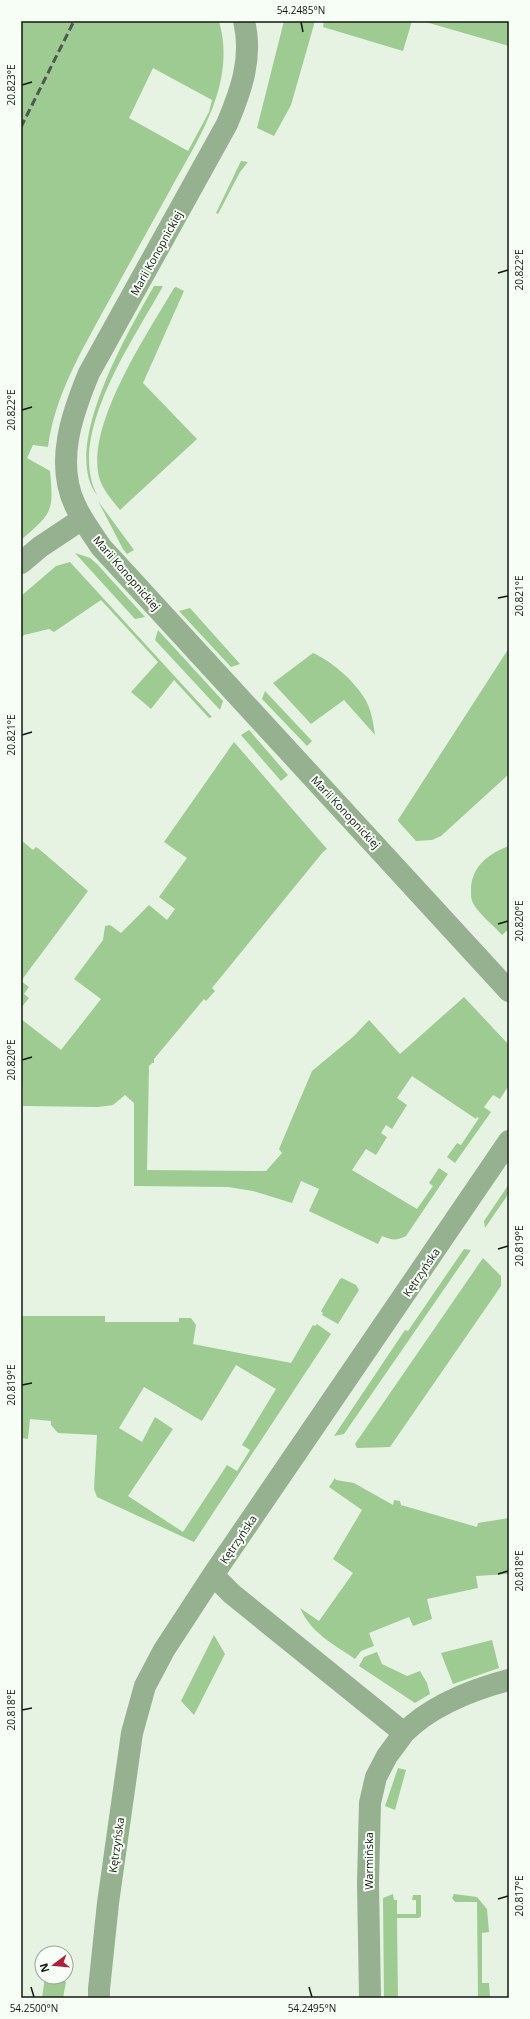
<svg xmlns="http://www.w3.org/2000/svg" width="530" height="2019" viewBox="0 0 530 2019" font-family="'Open Sans',sans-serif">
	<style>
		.green { fill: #9dcb91; fill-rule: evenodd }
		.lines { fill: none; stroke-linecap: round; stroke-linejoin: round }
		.minor { stroke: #96b18f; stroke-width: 22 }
		.rail { stroke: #50584f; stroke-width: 3; stroke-dasharray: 8 4; stroke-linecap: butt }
		.ticks { fill: none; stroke: #131812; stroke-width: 1.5 }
		.labels { text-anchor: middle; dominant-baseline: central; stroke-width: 4; stroke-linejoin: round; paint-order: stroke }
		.street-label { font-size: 11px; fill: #131812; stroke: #f7fef5 }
		.neatline { fill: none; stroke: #131812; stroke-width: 1.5 }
		.ticks-label { font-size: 10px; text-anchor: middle; fill: #131812 }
	</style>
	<rect width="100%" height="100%" fill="#e6f3e3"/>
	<path class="green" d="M 21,21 L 219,21 C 237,84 198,139 169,192 C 148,230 127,268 106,306 C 81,352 55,395 48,447 L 33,445 L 27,458 L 50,471 C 54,512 52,513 21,540 ZM 153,68 L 212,100 L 209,112 L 188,151 L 129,118 Z
		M 284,21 L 315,21 L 291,105 L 274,136 L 257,128 Z
		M 324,21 L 412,21 L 403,51 L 323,27 Z
		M 422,21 L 509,21 L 509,46 Z
		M 241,161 L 248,162 L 240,172 L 218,214 L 216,213 Z
		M 154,286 L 163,286 C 134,339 66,435 97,495 C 60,448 129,330 154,286 Z
		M 176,287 L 184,291 L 143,383 L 197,439 L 120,510 C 112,500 102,489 99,477 C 86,424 148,333 174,288 Z
		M 98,501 L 134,550 L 127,554 L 123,549 Z
		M 75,553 L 90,558 L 97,564 L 145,617 L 135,619 Z
		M 70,562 L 212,717 L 209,718 L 174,680 L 151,709 L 131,692 L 158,662 L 101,600 L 54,632 L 49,629 L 24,635 L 21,638 L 21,596 L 56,566 Z
		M 190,608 L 240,664 L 231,667 L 179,611 Z
		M 158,630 L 223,701 L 220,710 L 155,640 Z
		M 509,648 L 508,775 L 441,836 L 432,840 L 416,841 L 398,821 L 398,820 Z
		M 313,653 C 331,661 352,679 363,696 C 371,707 373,721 375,735 L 344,700 L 311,724 L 273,683 Z
		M 265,691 L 312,741 L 307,746 L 262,699 Z
		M 249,730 L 288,775 L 281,781 L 241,735 Z
		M 234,742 L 327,849 L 323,852 L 212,988 L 215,991 L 206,1001 L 204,999 L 154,1059 L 154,1063 L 152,1063 L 149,1066 L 147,1170 L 266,1171 L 282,1153 L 279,1149 L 312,1071 L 354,1036 L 369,1020 L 400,1054 L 464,997 L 509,1045 L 509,1085 L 500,1099 L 493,1095 L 484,1107 L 491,1112 L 455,1163 L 447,1157 L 457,1143 L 461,1145 L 479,1118 L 477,1117 L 476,1119 L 412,1076 L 397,1098 L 407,1105 L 392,1129 L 386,1125 L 381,1133 L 387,1137 L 376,1155 L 366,1149 L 352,1170 L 417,1209 L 433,1186 L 429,1183 L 439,1168 L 448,1174 L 406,1236 C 396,1241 392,1240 382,1236 L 378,1244 L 309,1211 L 319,1189 L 301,1181 L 292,1203 L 253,1191 L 228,1187 L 134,1186 L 134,1103 L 125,1095 L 113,1105 L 98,1107 L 23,1106 L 23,1087 L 21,1085 L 21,1019 L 61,1050 L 101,999 L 74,979 L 103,940 L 105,926 L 110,925 L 121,933 L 149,905 L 167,920 L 175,909 L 159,897 L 187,858 L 164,842 Z
		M 21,840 L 33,850 L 36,847 L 39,849 L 88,891 L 21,981 L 29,987 L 24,994 L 29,998 L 21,1008 Z
		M 509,846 L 509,929 L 502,935 C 494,926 478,913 473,903 C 471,900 471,894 471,890 C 471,867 489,853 509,846 Z
		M 509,1184 L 509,1193 L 485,1228 L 484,1221 Z
		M 464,1249 L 471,1250 L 344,1434 L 334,1436 L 405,1330 L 408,1331 Z
		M 483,1258 L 501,1276 L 501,1286 L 390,1447 L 357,1448 L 355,1444 Z
		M 342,1278 L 356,1285 L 359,1290 L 338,1324 L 322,1315 L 323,1313 L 321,1311 L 340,1279 Z
		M 21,1316 L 105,1316 L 105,1322 L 179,1322 L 179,1318 L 191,1318 L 196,1325 L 193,1344 L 291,1363 L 313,1325 L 315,1326 L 317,1324 L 331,1334 L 194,1542 L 97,1497 L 94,1489 L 97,1435 L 58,1433 L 51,1425 L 51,1421 L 30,1419 L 28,1439 L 21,1438 ZM 236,1365 L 276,1389 L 242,1445 L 250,1450 L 237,1471 L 227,1465 L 183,1532 L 128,1496 L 173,1429 L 155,1417 L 142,1442 L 119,1428 L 144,1387 L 202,1421 Z
		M 335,1478 L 336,1480 L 354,1483 L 393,1505 L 394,1500 L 400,1501 L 401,1505 L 477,1527 L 478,1523 L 509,1518 L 509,1574 L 476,1576 L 478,1588 L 427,1599 L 432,1619 L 413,1626 L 409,1617 L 369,1633 L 374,1646 L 361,1651 L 355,1659 C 332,1643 312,1634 300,1608 L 319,1621 L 353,1573 L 333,1559 L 362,1510 L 329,1487 Z
		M 214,1635 L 225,1654 L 194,1715 L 181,1701 Z
		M 492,1640 L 499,1668 L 453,1684 L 441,1653 Z
		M 377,1652 L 382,1664 L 407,1676 L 420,1671 L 427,1683 L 430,1694 L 415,1703 L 359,1666 L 364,1657 Z
		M 398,1768 L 406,1770 L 395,1810 L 385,1806 Z
		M 393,1894 L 394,1900 L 397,1900 L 397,1914 L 416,1914 L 416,1900 L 412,1900 L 413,1895 L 421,1895 L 421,1916 L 419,1918 L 397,1918 L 398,1998 L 384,1998 L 383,1898 Z
		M 454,1894 L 477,1897 L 487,1909 L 489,1932 L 482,1933 L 482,1983 L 489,1983 L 490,1998 L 478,1998 L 477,1902 L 455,1902 L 452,1898 Z
		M 45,1977 L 61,1977 L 66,1982 L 63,1998 L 42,1998 Z"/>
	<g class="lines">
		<path class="minor" d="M 244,21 C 253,58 241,91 227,124 L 89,373 C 72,414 55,462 75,505 C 82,520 92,533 101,547 L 509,991
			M 21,563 L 40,547 L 82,519
			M 213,1575 L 232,1594 L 404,1733 C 432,1705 471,1690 509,1680
			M 99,1998 L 99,1989 L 108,1903 L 132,1733 L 145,1686 L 164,1650 L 213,1575 L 509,1141
			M 370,1998 L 368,1883 L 370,1803 L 376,1777 L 387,1756 L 404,1733"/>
		<path class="rail" d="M 21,127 L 74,21"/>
	</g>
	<path class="ticks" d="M 301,22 L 303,32M 22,85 L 32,82M 498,273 L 508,270M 22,410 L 32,407M 498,598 L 508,596M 22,735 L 32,732M 498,924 L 508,921M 22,1060 L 32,1057M 498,1249 L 508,1246M 22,1385 L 32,1383M 498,1574 L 508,1571M 22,1710 L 32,1708M 498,1899 L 508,1896M 31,1987 L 34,1997M 309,1987 L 312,1997"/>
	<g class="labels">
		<g class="street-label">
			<text transform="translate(156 253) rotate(-61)">Marii Konopnickiej</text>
			<text transform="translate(127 573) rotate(49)">Marii Konopnickiej</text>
			<text transform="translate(346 812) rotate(47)">Marii Konopnickiej</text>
			<text transform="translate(421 1272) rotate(-56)">Kętrzyńska</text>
			<text transform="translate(238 1539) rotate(-56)">Kętrzyńska</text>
			<text transform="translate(116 1845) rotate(-82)">Kętrzyńska</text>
			<text transform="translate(368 1861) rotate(-90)">Warmińska</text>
		</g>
	</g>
	<rect width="530" height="2019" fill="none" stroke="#f7fef5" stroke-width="44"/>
	<g transform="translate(54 1965) rotate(254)"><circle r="19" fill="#f7fef5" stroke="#9ca29a"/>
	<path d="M0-3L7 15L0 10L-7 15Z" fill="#b11e3b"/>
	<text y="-6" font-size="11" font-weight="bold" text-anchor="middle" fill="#131812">N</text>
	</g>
	<rect x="22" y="22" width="486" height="1975" class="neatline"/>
	<g class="ticks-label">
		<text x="301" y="14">54.2485°N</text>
		<text transform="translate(11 85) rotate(-90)" y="4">20.823°E</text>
		<text transform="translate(519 270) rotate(-90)" y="4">20.822°E</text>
		<text transform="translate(11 410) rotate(-90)" y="4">20.822°E</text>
		<text transform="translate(519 596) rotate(-90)" y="4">20.821°E</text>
		<text transform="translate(11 735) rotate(-90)" y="4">20.821°E</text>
		<text transform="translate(519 921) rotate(-90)" y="4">20.820°E</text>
		<text transform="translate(11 1060) rotate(-90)" y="4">20.820°E</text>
		<text transform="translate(519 1246) rotate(-90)" y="4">20.819°E</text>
		<text transform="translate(11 1385) rotate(-90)" y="4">20.819°E</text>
		<text transform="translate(519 1571) rotate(-90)" y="4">20.818°E</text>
		<text transform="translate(11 1710) rotate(-90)" y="4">20.818°E</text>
		<text transform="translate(519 1896) rotate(-90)" y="4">20.817°E</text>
		<text x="34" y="2012">54.2500°N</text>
		<text x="312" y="2012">54.2495°N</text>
	</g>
</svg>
